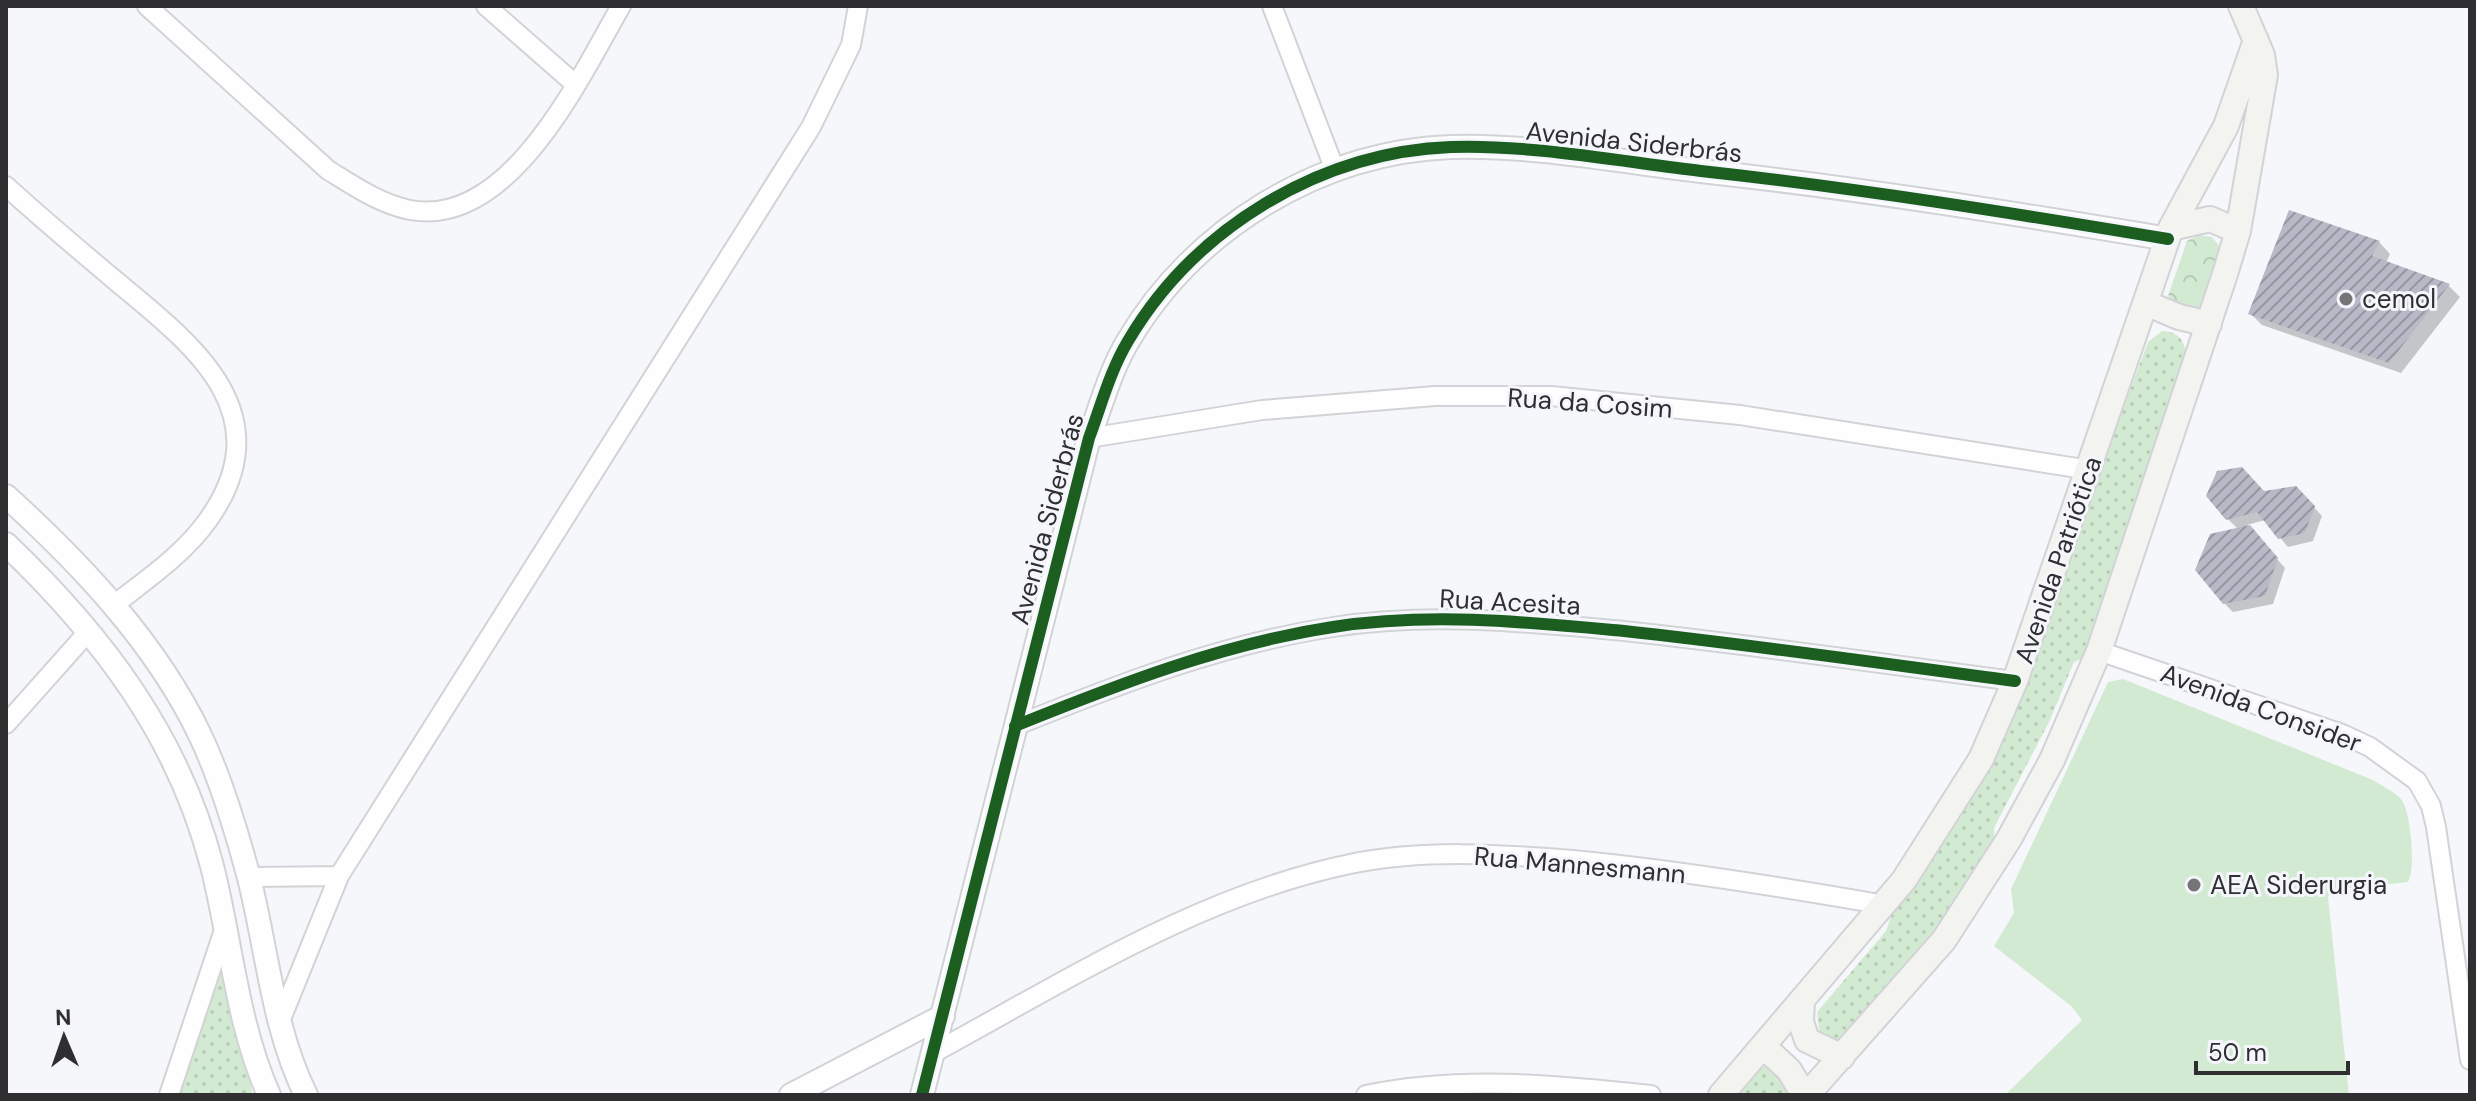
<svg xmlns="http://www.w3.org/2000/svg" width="2476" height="1101" viewBox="0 0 2476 1101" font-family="'DM Sans',sans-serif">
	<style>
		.grass { fill: url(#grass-dots) }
		.park { fill: url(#park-crowns) }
		.pitch { fill: #d3ead2 }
		.shadow { fill: #0003 }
		.building { fill: url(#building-hatch) }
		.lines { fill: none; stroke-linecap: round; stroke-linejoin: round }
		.minor-casing { stroke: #d2d3d6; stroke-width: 22 }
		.tertiary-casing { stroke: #d2d3d6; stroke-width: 26 }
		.secondary-casing { stroke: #d2d3d6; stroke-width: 28 }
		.minor { stroke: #fefefe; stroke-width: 18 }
		.tertiary { stroke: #fefefe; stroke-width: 22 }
		.secondary { stroke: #f3f4f0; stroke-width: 24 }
		.cycleway-casing { stroke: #f5f6fc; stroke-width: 17 }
		.cycleway { stroke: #1b5e20; stroke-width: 12 }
		.poi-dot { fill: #757578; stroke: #f5f6fc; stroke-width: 3 }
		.labels { text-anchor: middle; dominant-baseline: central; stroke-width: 6; stroke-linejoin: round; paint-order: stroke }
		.street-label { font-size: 26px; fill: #2f2f32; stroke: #f5f6fc }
		.poi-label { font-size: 26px; fill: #2f2f32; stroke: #f5f6fc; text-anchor: start }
	</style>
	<defs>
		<pattern id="grass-dots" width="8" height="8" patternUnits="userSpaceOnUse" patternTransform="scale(2)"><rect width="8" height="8" fill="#d3ead2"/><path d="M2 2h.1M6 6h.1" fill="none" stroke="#b5c9b5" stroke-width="1.8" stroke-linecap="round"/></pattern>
		<pattern id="park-crowns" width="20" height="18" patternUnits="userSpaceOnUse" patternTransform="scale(2)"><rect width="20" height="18" fill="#d3ead2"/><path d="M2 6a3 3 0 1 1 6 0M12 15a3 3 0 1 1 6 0" fill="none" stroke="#b5c9b5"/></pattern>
		<pattern id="building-hatch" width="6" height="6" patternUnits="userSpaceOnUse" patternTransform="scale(2)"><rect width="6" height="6" fill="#b7b9c7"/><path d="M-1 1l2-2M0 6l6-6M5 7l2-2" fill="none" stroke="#9597a2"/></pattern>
	</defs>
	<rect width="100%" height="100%" fill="#f6f7fb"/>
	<path class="grass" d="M 2162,331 C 2188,332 2186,353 2188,374 L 2084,658 L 2074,662 L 2050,720 L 1994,828 L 1995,852 L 1957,904 L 1843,1040 L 1830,1039 L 1819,1031 L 1817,1012 L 1886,931 L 1894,908 L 1955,820 L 2073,542 L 2148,342 Z
		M 223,961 L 253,1095 L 178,1095 Z
		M 1772,1064 L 1790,1090 L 1786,1095 L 1737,1095 L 1760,1069 Z"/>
	<path class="park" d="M 2199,235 L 2212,237 L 2221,248 L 2203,306 L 2195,309 L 2172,303 L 2168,296 L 2187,241 Z"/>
	<path class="pitch" d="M 2123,679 L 2373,780 C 2382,786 2395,792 2401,799 C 2411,811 2416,869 2408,882 L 2331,890 L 2328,897 L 2349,1095 L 2005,1095 L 2082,1020 L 2071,1006 L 1994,946 L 2014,913 L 2011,889 L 2108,682 Z"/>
	<path class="shadow" d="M 2379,242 L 2390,254 L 2386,263 L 2449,286 L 2460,297 L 2401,373 L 2262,325 L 2250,313 Z
		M 2296,488 L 2322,516 L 2313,541 L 2288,547 L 2265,520 L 2247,525 L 2285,568 L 2273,604 L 2233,612 L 2224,603 L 2239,530 L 2227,518 L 2264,493 Z"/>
	<path class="building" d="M 2289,210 L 2380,241 L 2372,256 L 2450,284 L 2389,363 L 2248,314 Z
		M 2242,467 L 2264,491 L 2296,486 L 2315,506 L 2305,533 L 2278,539 L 2257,512 L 2226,520 L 2206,496 L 2217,471 Z
		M 2250,525 L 2278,558 L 2265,596 L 2223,604 L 2195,570 L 2210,534 Z"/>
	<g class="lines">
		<g class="minor-casing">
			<path id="minor" d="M 147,6 L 328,170 C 354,186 380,204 410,210 C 510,229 581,75 621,6
				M 486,6 L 575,84
				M 1272,6 L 1335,170
				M 6,186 C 42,219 79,250 116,281 C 192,344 284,413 208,520 C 184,554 147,579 114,605
				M 1089,438 L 1262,410 L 1435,396 L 1551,396 L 1740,415 L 2090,470
				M 2099,651 L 2342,734 L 2370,747 L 2417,781 L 2431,806 L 2436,827 L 2470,1060
				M 6,724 L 88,632
				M 1015,726 C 1119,684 1222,644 1333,627 C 1430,612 1527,622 1624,631 C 1754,645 1885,664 2015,681
				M 339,876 L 811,127 L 851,45 L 858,6
				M 248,877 L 339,876 L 281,1019
				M 933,1053 C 1066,981 1200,895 1350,864 C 1423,849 1500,854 1573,860 C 1678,870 1782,887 1885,905
				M 169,1095 L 225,927
				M 1366,1095 C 1462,1075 1555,1085 1651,1095"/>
		</g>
		<g class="tertiary-casing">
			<path id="tertiary" d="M 6,496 C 81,564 156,643 200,735 C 220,777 237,833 249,878 C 267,949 273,1029 306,1095
				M 6,544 C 102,636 178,735 212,866 C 231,941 237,1024 269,1095
				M 791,1095 L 943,1016
				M 922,1095 L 1089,438 C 1101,406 1110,371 1128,341 C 1194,229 1319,152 1451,147 C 1527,144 1624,162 1701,171 C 1857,188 2012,213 2168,239"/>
		</g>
		<g class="secondary-casing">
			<path id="secondary" d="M 2171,228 L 2210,219 L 2238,231
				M 2148,304 L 2179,317 L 2209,324
				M 1802,1000 L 1801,1022 L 1807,1040 L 1842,1057
				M 1763,1046 L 1789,1070 L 1804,1095
				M 1721,1095 L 1904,880 L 1981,759 L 2015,681 L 2171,228 L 2226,126 L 2256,40
				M 1807,1095 L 1944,940 L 2009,839 L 2052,760 L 2099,651 L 2225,274 L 2238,231 L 2265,75 L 2262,55 L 2241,6"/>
		</g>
		<use href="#minor" class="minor"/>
		<use href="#tertiary" class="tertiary"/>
		<use href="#secondary" class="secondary"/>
		<g class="cycleway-casing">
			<path id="cycleway" d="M 1015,726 C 1119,684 1222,644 1333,627 C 1430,612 1527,622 1624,631 C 1754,645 1885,664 2015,681
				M 922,1095 L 1089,438 C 1101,406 1110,371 1128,341 C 1194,229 1319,152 1451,147 C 1527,144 1624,162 1701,171 C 1857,188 2012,213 2168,239"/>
		</g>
		<use href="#cycleway" class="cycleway"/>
	</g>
	<g class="poi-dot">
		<circle cx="2346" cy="299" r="8"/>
		<circle cx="2194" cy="885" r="8"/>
	</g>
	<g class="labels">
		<g class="street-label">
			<text transform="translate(1634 142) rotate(6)">Avenida Siderbrás</text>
			<text transform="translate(1590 403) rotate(4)">Rua da Cosim</text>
			<text transform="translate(1047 519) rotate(-75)">Avenida Siderbrás</text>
			<text transform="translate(2058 560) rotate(-71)">Avenida Patriótica</text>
			<text transform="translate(1510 602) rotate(3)">Rua Acesita</text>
			<text transform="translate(2261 708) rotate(20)">Avenida Consider</text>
			<text transform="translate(1580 865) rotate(5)">Rua Mannesmann</text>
		</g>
		<g class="poi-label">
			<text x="2362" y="299">cemol</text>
			<text x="2210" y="885">AEA Siderurgia</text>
		</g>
	</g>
	<rect width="2476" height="1101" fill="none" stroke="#2f2f32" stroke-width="16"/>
	<g transform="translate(64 1037) rotate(358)" stroke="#f5f6fc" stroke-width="6" paint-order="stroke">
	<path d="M0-6L14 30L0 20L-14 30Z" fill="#2f2f32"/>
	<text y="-12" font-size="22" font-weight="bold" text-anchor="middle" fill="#2f2f32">N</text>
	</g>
	<path d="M2196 1061v12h152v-12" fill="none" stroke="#2f2f32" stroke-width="4"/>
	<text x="2208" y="1061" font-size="24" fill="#2f2f32" stroke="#f5f6fc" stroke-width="6" paint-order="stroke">50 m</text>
</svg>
